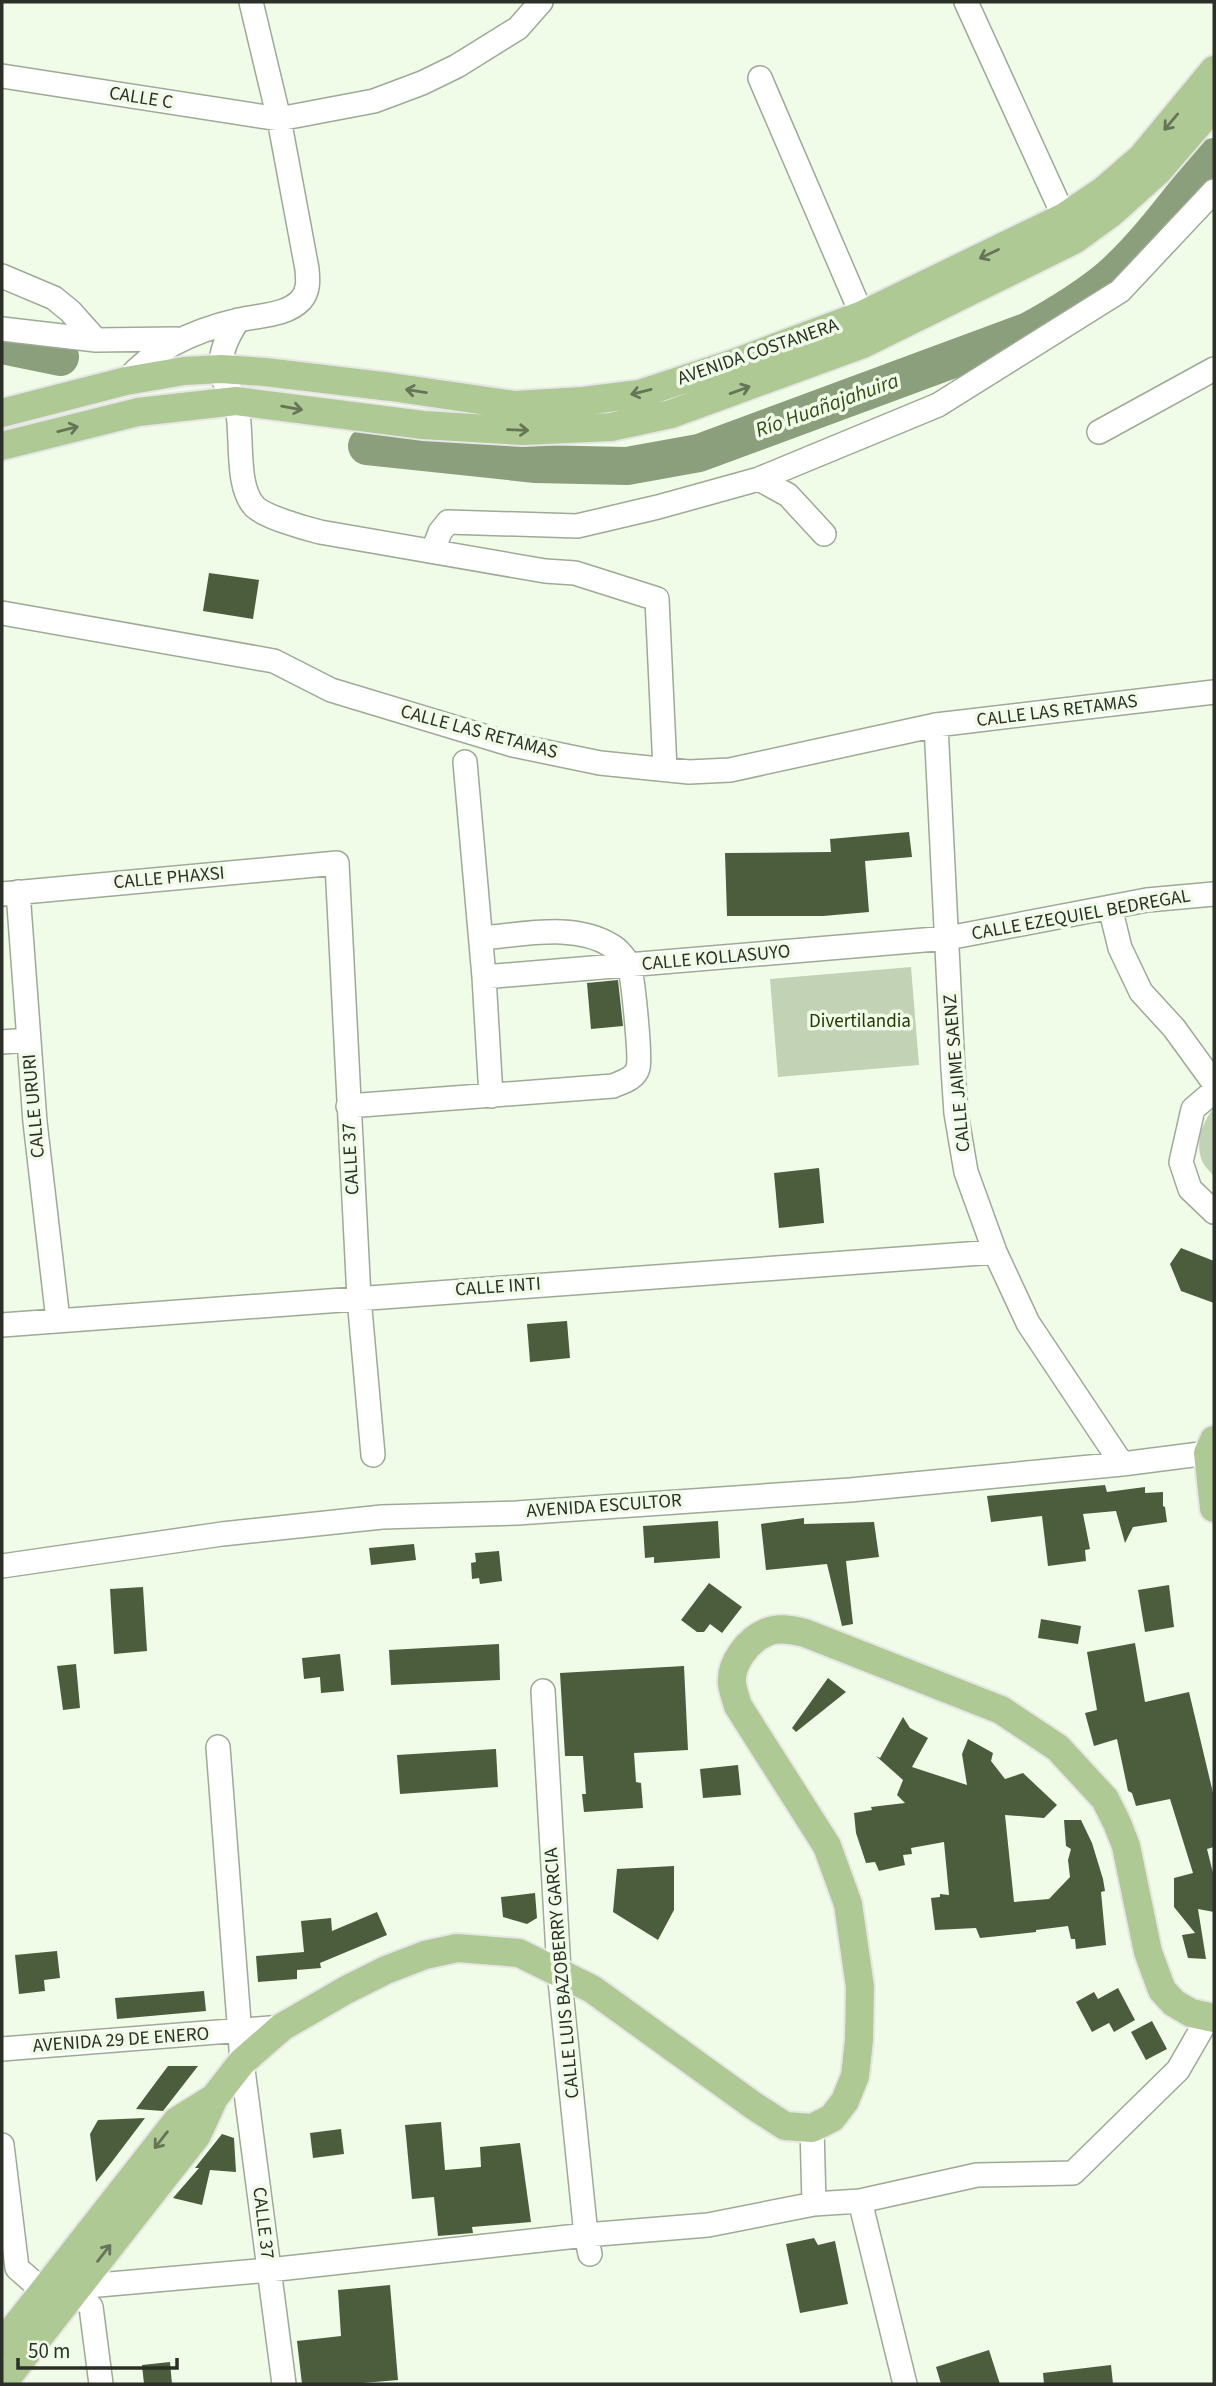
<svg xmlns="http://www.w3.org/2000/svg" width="1216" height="2386" viewBox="0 0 1216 2386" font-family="'Source Sans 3',sans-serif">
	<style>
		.green { fill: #c1d2b5 }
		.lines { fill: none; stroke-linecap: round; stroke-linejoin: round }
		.river { stroke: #8b9f7c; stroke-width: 38 }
		.building { fill: #4b5d3c }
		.minor-casing { stroke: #9ea996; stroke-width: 26 }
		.major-casing { stroke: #e6e6e5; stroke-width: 32 }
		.minor { stroke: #fff; stroke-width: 23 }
		.major { stroke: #afc995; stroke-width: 28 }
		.oneway { stroke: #667458 }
		.labels { text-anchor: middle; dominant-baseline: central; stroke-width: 7; stroke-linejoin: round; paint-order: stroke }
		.street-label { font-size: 19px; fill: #2b2f27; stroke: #f0fce8 }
		.park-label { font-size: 19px; fill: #213a01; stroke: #f0fce8 }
		.water-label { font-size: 21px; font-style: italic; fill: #334d17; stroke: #f0fce8 }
	</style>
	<rect width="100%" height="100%" fill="#f0fce8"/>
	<path class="green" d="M 911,967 L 919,1065 L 778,1077 L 770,979 Z
		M 1214,1108 L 1214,1177 C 1211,1172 1205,1167 1203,1163 C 1194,1144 1202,1122 1214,1108 Z"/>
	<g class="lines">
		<path class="river" d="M 2,345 L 60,357
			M 367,446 L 536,464 L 627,466 L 699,453 L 1029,331 C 1058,315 1086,298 1111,277 C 1150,242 1181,197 1214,157"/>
	</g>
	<path class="building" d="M 209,573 L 259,580 L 253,619 L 203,611 Z
		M 909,832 L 912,857 L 865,861 L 869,912 L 823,916 L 727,916 L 725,853 L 831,852 L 830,839 Z
		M 618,980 L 623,1026 L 591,1029 L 587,983 Z
		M 819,1168 L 824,1223 L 779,1228 L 774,1173 Z
		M 1181,1248 L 1214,1261 L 1214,1303 L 1181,1291 L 1170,1264 Z
		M 567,1321 L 570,1358 L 530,1362 L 527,1324 Z
		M 1105,1485 L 1107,1492 L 1145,1487 L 1145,1493 L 1163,1492 L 1163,1506 L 1165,1507 L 1167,1522 L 1133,1527 L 1125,1543 L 1116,1511 L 1083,1514 L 1090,1549 L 1085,1550 L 1086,1561 L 1048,1566 L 1042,1516 L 991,1522 L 987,1496 Z
		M 804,1518 L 804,1524 L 874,1522 L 879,1557 L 846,1561 L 853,1624 L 842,1626 L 827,1564 L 766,1570 L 761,1524 Z
		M 718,1521 L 720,1558 L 654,1563 L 654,1557 L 645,1558 L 643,1526 Z
		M 414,1544 L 416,1560 L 371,1565 L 369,1548 Z
		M 499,1551 L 502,1581 L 480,1584 L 479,1578 L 472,1579 L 471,1563 L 476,1562 L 475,1553 Z
		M 709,1583 L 742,1607 L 722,1633 L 710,1624 L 704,1632 L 697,1632 L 681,1620 Z
		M 1169,1585 L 1174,1627 L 1145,1632 L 1138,1590 Z
		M 143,1587 L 147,1651 L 114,1654 L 110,1589 Z
		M 1041,1619 L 1081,1626 L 1078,1644 L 1038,1638 Z
		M 1135,1643 L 1145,1702 L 1189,1692 L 1214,1797 L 1214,1847 L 1207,1849 L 1214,1877 L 1214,1912 L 1198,1909 L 1206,1959 L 1188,1958 L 1182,1935 L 1195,1933 L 1174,1907 L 1174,1878 L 1193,1873 L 1170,1799 L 1136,1806 L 1132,1793 L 1128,1791 L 1117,1739 L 1094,1746 L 1085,1713 L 1097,1710 L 1087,1652 Z
		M 499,1644 L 500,1680 L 391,1685 L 389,1650 Z
		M 340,1654 L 344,1691 L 321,1693 L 320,1677 L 304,1679 L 302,1658 Z
		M 76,1664 L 80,1708 L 63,1710 L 57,1666 Z
		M 684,1666 L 688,1750 L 634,1753 L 636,1782 L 641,1783 L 643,1808 L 584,1812 L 582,1794 L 586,1794 L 583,1756 L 565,1756 L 560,1673 Z
		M 828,1678 L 846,1692 L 796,1732 L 792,1728 Z
		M 903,1717 L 910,1728 L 928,1738 L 912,1767 L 967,1785 L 962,1754 L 968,1739 L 993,1753 L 991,1761 L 1005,1779 L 1023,1773 L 1057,1805 L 1044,1818 L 1005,1815 L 1014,1902 L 1049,1899 L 1070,1877 L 1068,1860 L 1071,1849 L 1066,1846 L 1064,1820 L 1081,1820 L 1092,1843 L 1103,1879 L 1105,1891 L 1101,1892 L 1106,1945 L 1076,1949 L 1075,1939 L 1071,1939 L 1068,1926 L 1036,1930 L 1036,1932 L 980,1938 L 976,1928 L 935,1930 L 931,1898 L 940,1897 L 940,1894 L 949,1895 L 944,1842 L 911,1848 L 912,1854 L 903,1855 L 905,1865 L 879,1871 L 875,1862 L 866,1863 L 856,1833 L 854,1813 L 872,1810 L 871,1807 L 905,1803 L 897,1795 L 903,1780 L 876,1756 L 880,1758 Z
		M 496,1749 L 498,1787 L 400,1794 L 397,1755 Z
		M 738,1765 L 741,1795 L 703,1798 L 700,1769 Z
		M 674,1866 L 674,1910 L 658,1940 L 613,1912 L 617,1869 Z
		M 535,1893 L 537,1918 L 527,1924 L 503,1917 L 501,1897 Z
		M 377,1912 L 387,1935 L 320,1963 L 321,1968 L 297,1970 L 297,1979 L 258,1982 L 256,1956 L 304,1952 L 301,1921 L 331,1918 L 332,1931 Z
		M 57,1951 L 60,1978 L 44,1980 L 45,1991 L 19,1994 L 15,1955 Z
		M 1118,1988 L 1135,2020 L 1114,2032 L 1109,2023 L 1092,2032 L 1076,2002 L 1094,1992 L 1098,1999 Z
		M 204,1991 L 206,2011 L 117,2019 L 115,1998 Z
		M 1152,2021 L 1167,2049 L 1146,2060 L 1131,2032 Z
		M 168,2066 L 198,2066 L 163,2111 L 136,2109 Z
		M 145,2118 L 111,2163 L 96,2182 L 90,2134 L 98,2120 Z
		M 441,2122 L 445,2170 L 481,2167 L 480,2147 L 520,2143 L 531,2222 L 472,2227 L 473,2233 L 438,2236 L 434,2197 L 412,2199 L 405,2125 Z
		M 341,2129 L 344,2154 L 313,2158 L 310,2133 Z
		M 222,2134 L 234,2138 L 236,2172 L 210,2170 L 202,2205 L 173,2198 L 199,2168 L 195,2168 Z
		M 814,2238 L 818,2245 L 835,2241 L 848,2304 L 800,2313 L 786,2244 Z
		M 390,2285 L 398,2380 L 351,2384 L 302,2384 L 297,2341 L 341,2336 L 338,2290 Z
		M 989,2350 L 1000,2384 L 941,2384 L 936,2367 Z
		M 170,2362 L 172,2384 L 144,2384 L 142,2365 Z
		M 1111,2365 L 1113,2384 L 1044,2384 L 1043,2373 Z"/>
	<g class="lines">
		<g class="minor-casing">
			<path id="minor" d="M 966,2 L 1071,232
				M 2,76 L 279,119 L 374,101 L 422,83 L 457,66 L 518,28 L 541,2
				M 760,78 L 862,315
				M 2,276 L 54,298 L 70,311 L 96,340
				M 238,320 C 228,336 220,350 221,370 C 222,384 233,391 236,403 C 244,430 234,486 255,507 C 266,517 304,528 320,532 L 545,571 L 575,573 L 657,599 L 665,769
				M 2,329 L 96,340 L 176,339
				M 126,381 C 155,347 196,330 239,320 C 259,315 286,316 301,300 C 309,291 308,280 307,269 L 279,119 L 251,2
				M 1099,432 L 1214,369
				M 759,479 L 788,495 L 824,534
				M 433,551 L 440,532 L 448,522 L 577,526 L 658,507 L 759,479 L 938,405 L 1120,291 L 1214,191
				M 2,613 L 274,661 L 331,690 L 513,745 L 600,763 L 689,772 L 730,770 L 936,725 L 1214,692
				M 936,725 L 953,1069 L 956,1113 L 966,1172 L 995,1252 L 1028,1323 L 1122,1464
				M 465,762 L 484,977 L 491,1096
				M 18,892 L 35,1122 L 58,1320
				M 2,894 L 337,863 L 359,1298 L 373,1455
				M 1110,907 L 1120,948 L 1141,992 L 1174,1028 L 1214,1083
				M 484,977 L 948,938 L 1147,900 L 1214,894
				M 2,1042 L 28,1040
				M 1214,1091 L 1193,1109 L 1181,1162 L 1190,1189 L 1214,1212
				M 348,1106 L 613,1086 C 622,1082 635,1079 638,1068 C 641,1058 633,976 629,966 C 627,960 618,949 612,946 C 575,922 522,935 481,938
				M 2,1325 L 995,1252
				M 2,1566 L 222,1534 L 382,1517 L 517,1513 L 850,1490 L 1122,1464 L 1208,1453
				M 543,1691 L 559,1971 L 586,2235 L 590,2254
				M 218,1747 L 242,2062 L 284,2384
				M 2,2049 L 282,2027
				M 812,2128 L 814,2204
				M 2,2145 L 17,2268 L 42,2290 L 269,2270 L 586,2235 L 708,2225 L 814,2204 L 860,2201 L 977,2175 L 1073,2173 L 1178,2070 L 1208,2018
				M 860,2201 L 905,2384
				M 75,2289 L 91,2307 L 101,2384"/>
		</g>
		<g class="major-casing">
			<path id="major" d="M 2,413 L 126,381 L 184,371 L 221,369 L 265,372 L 391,387 L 515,405 L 583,401 L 639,394 L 734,363 L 862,315 L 1064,217 L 1104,190 L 1142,157 L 1214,70
				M 2,446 L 138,412 L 236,401 L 423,425 L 523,431 L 611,427 L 671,414 L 863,344 L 1074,240 L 1110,214 L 1159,170 L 1214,106
				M 1214,1440 L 1208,1453 L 1214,1508
				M 2,2344 L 177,2121 L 214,2098
				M 2,2384 L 197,2135 L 214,2098 L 242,2062 L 282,2027 L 346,1990 L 386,1970 L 425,1955 L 457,1948 L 519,1953 L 592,1989 L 754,2106 L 785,2126 L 812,2128 L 832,2118 L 845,2101 L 855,2076 L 859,2040 L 860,1987 L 848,1904 L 827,1846 L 738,1706 C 736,1699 733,1691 732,1684 C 730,1663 748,1640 767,1632 C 779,1627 793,1630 805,1633 L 1001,1710 L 1058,1748 L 1105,1799 L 1117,1823 L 1126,1846 L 1148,1952 L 1162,1990 L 1174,2003 L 1191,2013 L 1214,2018"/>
		</g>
		<use href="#minor" class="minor"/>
		<use href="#major" class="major"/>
	</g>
	<defs><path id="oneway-shaft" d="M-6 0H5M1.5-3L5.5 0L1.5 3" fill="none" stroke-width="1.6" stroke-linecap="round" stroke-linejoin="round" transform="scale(1.75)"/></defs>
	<g class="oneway">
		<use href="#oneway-shaft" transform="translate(1171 122) rotate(130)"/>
		<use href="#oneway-shaft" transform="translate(989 254) rotate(154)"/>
		<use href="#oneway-shaft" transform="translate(740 390) rotate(-20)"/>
		<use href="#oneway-shaft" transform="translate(416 391) rotate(-171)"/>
		<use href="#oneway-shaft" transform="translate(641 392) rotate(166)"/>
		<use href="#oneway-shaft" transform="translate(292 408) rotate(10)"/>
		<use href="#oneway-shaft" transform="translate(68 429) rotate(-14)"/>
		<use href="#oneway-shaft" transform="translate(518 430) rotate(2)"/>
		<use href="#oneway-shaft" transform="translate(161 2140) rotate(128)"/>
		<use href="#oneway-shaft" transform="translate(104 2253) rotate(-52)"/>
	</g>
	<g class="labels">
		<g class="street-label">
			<text transform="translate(141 98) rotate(9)">CALLE C</text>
			<text transform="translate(758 352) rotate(-19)">AVENIDA COSTANERA</text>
			<text transform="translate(1057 711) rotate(-7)">CALLE LAS RETAMAS</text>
			<text transform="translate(479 732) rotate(15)">CALLE LAS RETAMAS</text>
			<text transform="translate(169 878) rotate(-5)">CALLE PHAXSI</text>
			<text transform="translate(1081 915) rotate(-10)">CALLE EZEQUIEL BEDREGAL</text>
			<text transform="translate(716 958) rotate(-5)">CALLE KOLLASUYO</text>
			<text transform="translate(957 1073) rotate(-95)">CALLE JAIME SAENZ</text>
			<text transform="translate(34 1106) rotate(-95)">CALLE URURI</text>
			<text transform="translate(351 1159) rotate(-93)">CALLE 37</text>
			<text transform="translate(498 1287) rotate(-4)">CALLE INTI</text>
			<text transform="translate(604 1506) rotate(-4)">AVENIDA ESCULTOR</text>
			<text transform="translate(562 1973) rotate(-95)">CALLE LUIS BAZOBERRY GARCIA</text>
			<text transform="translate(121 2040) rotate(-4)">AVENIDA 29 DE ENERO</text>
			<text transform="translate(263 2223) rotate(83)">CALLE 37</text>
		</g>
		<g class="park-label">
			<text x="860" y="1021">Divertilandia</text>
		</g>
		<g class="water-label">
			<text transform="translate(827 405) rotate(-20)">Río Huañajahuira</text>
		</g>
	</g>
	<rect width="1216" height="2386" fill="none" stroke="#2b2f27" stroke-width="7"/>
	<path d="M18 2358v10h159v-10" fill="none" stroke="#2b2f27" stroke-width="3.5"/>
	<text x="28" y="2358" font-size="21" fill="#2b2f27" stroke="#f0fce8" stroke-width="5" paint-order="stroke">50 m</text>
</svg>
